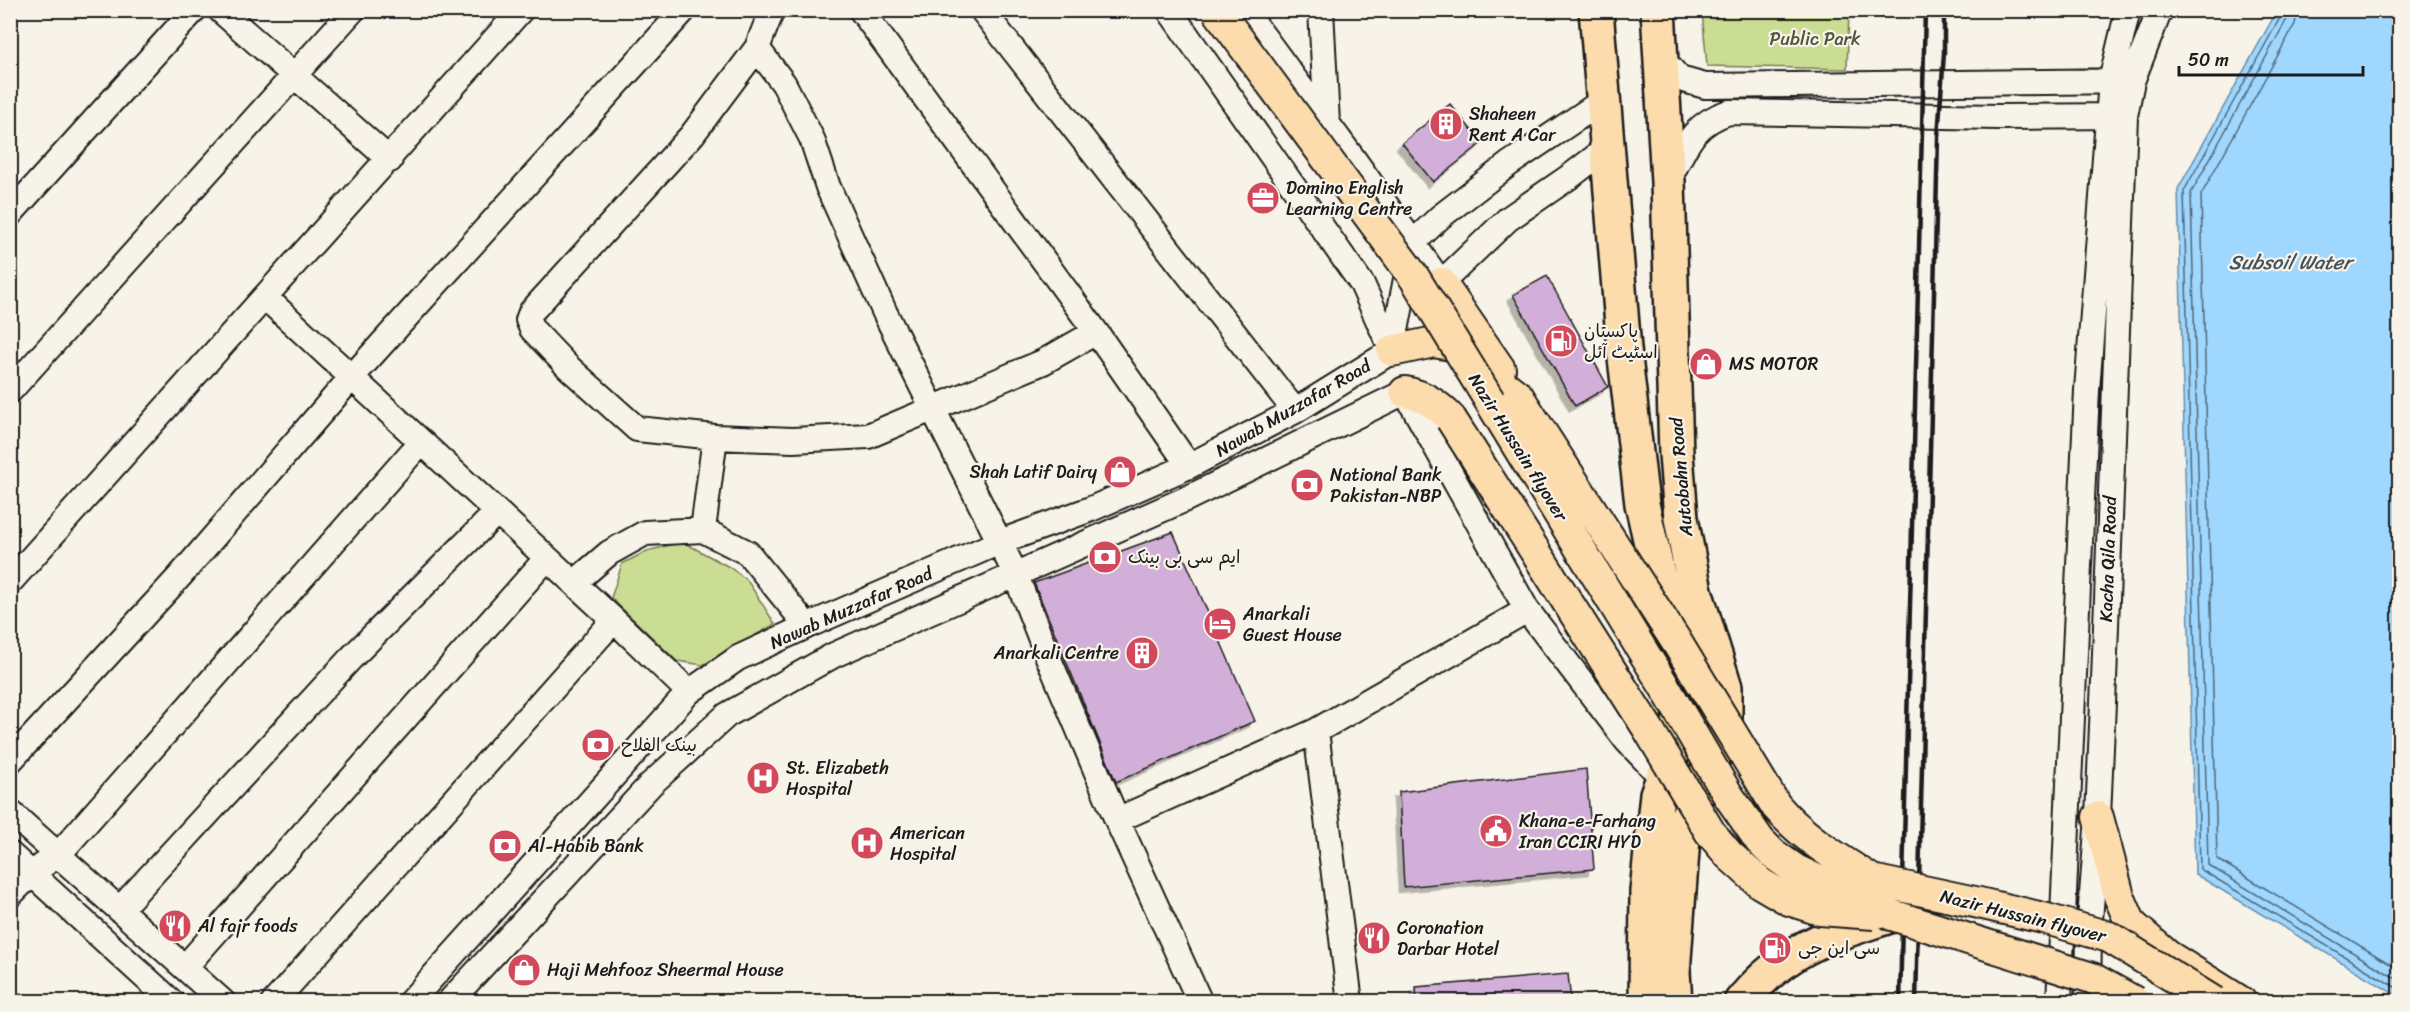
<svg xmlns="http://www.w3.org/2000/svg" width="2410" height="1012" viewBox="0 0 2410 1012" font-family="Sriracha,'Playpen Sans Arabic',sans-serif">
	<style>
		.green { fill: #cbdd92; stroke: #747c57; stroke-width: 1.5 }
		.water { fill: #9fd7ff; stroke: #6b8ca4; stroke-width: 1.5 }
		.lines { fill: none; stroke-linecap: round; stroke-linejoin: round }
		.shore { stroke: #506777; stroke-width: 1.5 }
		.building { fill: #d2afd9; stroke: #1c1c1c; stroke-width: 1.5; filter: url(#shadow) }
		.minor-casing { stroke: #1c1c1c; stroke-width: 28 }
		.major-casing { stroke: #1c1c1c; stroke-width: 34 }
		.highway-casing { stroke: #1c1c1c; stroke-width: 38 }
		.minor { stroke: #f7f3e8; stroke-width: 24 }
		.major { stroke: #fcdcac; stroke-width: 30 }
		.highway { stroke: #fcdcac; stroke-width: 33 }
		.rail { stroke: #1c1c1c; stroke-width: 4.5 }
		.major-bridge-casing { stroke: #1c1c1c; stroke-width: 34; stroke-linecap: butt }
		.major-bridge { stroke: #fcdcac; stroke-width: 30 }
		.labels { text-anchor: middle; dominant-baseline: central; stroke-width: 4.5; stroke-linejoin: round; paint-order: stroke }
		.park-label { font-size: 18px; fill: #51563f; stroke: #f7f3e8 }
		.poi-label { font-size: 18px; fill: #1c1c1c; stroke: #f7f3e8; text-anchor: start }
		.street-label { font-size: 18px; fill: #1c1c1c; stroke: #f7f3e8 }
		.water-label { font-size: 20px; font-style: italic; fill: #435460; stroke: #f7f3e8 }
	</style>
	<defs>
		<filter id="shadow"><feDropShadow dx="-5.5" dy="5.5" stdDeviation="0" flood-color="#0004"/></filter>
	</defs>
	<rect width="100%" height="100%" fill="#f7f3e8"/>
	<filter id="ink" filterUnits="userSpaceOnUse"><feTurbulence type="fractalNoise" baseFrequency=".0167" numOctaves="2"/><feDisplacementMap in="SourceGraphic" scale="12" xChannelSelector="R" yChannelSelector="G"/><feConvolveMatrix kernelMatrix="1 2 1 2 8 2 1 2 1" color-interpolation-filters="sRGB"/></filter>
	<g filter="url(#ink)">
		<path class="green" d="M 1702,11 L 1849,11 L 1847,69 L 1707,66 Z
			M 683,542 L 729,567 L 747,580 L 775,624 L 703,665 L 677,661 L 611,598 L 622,564 L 647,551 Z"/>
		<path class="water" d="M 2277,11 L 2399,11 L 2399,997 L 2195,874 L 2178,189 Z"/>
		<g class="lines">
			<path class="shore" d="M 2282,10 L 2281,16 L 2184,191 L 2200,869 L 2400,990
				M 2289,10 L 2287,19 L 2191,193 L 2208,865 L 2400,981
				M 2298,10 L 2295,24 L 2201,195 L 2217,859 L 2400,970"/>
		</g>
		<path class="building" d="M 1450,104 L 1482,143 L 1433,182 L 1402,143 Z
			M 1547,276 L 1608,387 L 1575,406 L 1513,295 Z
			M 1173,532 L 1255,721 L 1116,782 L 1034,583 Z
			M 1586,769 L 1594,869 L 1404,887 L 1399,792 Z
			M 1568,974 L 1571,1002 L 1417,1002 L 1416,987 Z"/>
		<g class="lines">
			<g class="minor-casing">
				<path id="minor" d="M 220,10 L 390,160
					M 772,10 L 757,48 L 692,135 L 531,312 L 528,320 L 532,329 L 567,366 L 637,429 L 715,437 L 793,440 L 868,436 L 1043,362 L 1096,332 L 1189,466
					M 861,10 L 1096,332
					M 982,10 L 1295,411
					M 1169,10 L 1362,284 L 1392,351
					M 1244,10 L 1355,161 L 1441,283
					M 1321,10 L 1327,123
					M 757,48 L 784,84 L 812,139 L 828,187 L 885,313 L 1015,573 L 1045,650 L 1117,820
					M 1662,59 L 1680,79 L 1705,86 L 2126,81
					M 1668,181 C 1685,149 1691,124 1729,112 L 1998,117 L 2123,116
					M 10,214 L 194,10
					M 1439,297 L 1441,283 L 1508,219 L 1572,175 L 1607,148
					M 266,298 L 614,620 L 689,692
					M 1392,351 L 1413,243 L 1440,217 L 1509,164 L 1604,100
					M 10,391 L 353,10
					M 703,530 L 715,437
					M 10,582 L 521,10
					M 574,583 L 609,553 L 645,533 L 703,530 L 748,553 L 807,626
					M 10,761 L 180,576 L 351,378 L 684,10
					M 10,812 L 223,1002
					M 10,854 L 172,1002
					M 10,895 L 32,873 L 59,854 L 421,442
					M 120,909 L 351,658 L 497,512
					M 185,967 L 547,558
					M 274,1002 L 614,620
					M 410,1002 L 689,692 L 738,658 L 807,626 L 1000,542 L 1091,509 L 1189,466 L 1295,411 L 1392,351
					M 449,1002 L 651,784 L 727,715 L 834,655 L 1188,498 L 1405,392 L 1527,610 L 1627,741 L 1672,788
					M 1200,1002 L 1117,820 L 1316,731
					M 1350,1002 L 1316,731 L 1527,610
					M 2059,1002 L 2087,390 L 2111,81 L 2128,10
					M 2088,1002 L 2089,933 L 2098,817 L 2104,680 L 2125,116 L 2132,81 L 2160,10"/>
			</g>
			<g class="major-casing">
				<path id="major" d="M 1441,283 L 1500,369
					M 1392,351 L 1434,342 L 1451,345 L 1473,357 L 1493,377 L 1518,396
					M 1405,392 C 1425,396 1438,405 1451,419
					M 2098,817 L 2119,896 L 2131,924 L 2168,956 L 2241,1002"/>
			</g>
			<g class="highway-casing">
				<path id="highway" d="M 1596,10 L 1624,349 L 1642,504 L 1658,574 L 1681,653 L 1679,737 L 1657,794 L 1647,891 L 1646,1002
					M 1658,10 L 1668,182 L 1676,454 L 1681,518 L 1695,591 L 1725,687 L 1725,731 L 1684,824 L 1673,972 L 1675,1002
					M 1741,1002 C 1755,985 1771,970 1789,958 C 1819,937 1858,927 1892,915"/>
			</g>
			<use href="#minor" class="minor"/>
			<use href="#major" class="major"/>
			<use href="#highway" class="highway"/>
			<path class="rail" d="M 1900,1002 L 1925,10
				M 1916,1002 L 1938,137 L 1944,53 L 1944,10"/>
			<g class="major-bridge-casing">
				<path id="major-bridge" d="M 1217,10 L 1414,277 L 1666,689 L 1728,795 L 1760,841 L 1773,854 L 1796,870 L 1892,915 L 2092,978 L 2135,1002
					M 1518,396 L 1676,641 L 1776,806 C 1803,838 1838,858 1872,880
					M 1451,419 L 1647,727 L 1710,832 L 1729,855 L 1760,883 L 1789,900 L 1820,910 L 1874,914
					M 1854,880 L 1872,880 L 1975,902 L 2043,918 L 2109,937 L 2214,1002"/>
			</g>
			<use href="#major-bridge" class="major-bridge"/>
		</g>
	</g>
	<defs>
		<g id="building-disc" transform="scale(1.725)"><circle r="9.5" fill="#d1495b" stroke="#f7f3e8"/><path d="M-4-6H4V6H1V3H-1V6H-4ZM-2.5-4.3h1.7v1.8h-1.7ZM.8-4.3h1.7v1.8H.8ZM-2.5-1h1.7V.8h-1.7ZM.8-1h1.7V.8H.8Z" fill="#fff"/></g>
		<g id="office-disc" transform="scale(1.725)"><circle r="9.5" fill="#d1495b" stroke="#f7f3e8"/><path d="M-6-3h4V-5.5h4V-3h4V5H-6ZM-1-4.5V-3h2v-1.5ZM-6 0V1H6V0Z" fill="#fff"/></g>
		<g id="fuel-disc" transform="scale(1.725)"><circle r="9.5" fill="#d1495b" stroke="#f7f3e8"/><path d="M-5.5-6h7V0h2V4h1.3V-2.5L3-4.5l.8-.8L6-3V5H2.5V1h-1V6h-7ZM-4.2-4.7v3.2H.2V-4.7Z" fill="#fff"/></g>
		<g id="shop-disc" transform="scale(1.725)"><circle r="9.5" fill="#d1495b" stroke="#f7f3e8"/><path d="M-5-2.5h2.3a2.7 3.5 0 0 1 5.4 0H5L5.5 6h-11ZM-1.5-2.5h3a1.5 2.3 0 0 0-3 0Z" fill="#fff"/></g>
		<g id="bank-disc" transform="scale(1.725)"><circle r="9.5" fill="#d1495b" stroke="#f7f3e8"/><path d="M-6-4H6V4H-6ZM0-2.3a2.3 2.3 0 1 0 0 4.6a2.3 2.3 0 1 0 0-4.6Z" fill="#fff"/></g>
		<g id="hotel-disc" transform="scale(1.725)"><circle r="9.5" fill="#d1495b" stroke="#f7f3e8"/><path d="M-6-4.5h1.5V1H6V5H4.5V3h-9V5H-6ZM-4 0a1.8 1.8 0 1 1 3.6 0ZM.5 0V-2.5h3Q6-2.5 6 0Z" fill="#fff"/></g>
		<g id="hospital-disc" transform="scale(1.725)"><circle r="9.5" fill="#d1495b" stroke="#f7f3e8"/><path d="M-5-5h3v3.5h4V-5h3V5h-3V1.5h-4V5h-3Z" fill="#fff"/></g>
		<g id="civic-disc" transform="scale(1.725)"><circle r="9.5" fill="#d1495b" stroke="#f7f3e8"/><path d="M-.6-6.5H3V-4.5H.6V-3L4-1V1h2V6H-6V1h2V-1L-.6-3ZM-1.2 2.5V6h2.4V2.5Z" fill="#fff"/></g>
		<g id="restaurant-disc" transform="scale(1.725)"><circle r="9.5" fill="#d1495b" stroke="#f7f3e8"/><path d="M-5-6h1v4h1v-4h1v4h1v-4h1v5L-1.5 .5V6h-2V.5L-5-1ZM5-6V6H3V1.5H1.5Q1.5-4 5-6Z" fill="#fff"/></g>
	</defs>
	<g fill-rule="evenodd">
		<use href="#building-disc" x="1446" y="124"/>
		<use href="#office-disc" x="1263" y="198"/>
		<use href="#fuel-disc" x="1561" y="341"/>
		<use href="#shop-disc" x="1706" y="364"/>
		<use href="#shop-disc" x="1120" y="472"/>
		<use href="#bank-disc" x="1307" y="485"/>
		<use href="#bank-disc" x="1105" y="557"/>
		<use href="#hotel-disc" x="1220" y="624"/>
		<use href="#building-disc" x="1142" y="653"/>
		<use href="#bank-disc" x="598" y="745"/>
		<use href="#hospital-disc" x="763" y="778"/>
		<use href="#civic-disc" x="1496" y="831"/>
		<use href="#hospital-disc" x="867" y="843"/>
		<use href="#bank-disc" x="505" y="846"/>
		<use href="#restaurant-disc" x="175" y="926"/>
		<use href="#restaurant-disc" x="1374" y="938"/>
		<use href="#fuel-disc" x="1775" y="948"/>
		<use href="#shop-disc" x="524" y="970"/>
	</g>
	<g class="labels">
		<g class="park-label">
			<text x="1815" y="39">Public Park</text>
		</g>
		<g class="poi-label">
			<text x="1469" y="114">Shaheen<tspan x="1469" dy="21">Rent A Car</tspan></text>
			<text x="1286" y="188">Domino English<tspan x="1286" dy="21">Learning Centre</tspan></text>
			<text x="1584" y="331">پاکستان<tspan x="1584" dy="21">اسٹیٹ آئل</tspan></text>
			<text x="1729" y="364">MS MOTOR</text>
			<text x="1097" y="472" text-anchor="end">Shah Latif Dairy</text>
			<text x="1330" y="475">National Bank<tspan x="1330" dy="21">Pakistan-NBP</tspan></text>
			<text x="1128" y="557">ایم سی بی بینک</text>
			<text x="1243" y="614">Anarkali<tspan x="1243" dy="21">Guest House</tspan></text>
			<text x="1119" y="653" text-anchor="end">Anarkali Centre</text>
			<text x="621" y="745">بینک الفلاح</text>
			<text x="786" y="768">St. Elizabeth<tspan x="786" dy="21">Hospital</tspan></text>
			<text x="1519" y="821">Khana-e-Farhang<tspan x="1519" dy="21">Iran CCIRI HYD</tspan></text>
			<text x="890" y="833">American<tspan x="890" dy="21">Hospital</tspan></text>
			<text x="528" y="846">Al-Habib Bank</text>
			<text x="198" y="926">Al fajr foods</text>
			<text x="1397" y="928">Coronation<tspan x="1397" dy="21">Darbar Hotel</tspan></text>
			<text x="1798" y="948">سی این جی</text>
			<text x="547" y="970">Haji Mehfooz Sheermal House</text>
		</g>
		<g class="street-label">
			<text transform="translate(1293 408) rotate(-30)">Nawab Muzzafar Road</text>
			<text transform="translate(1518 447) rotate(58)">Nazir Hussain flyover</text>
			<text transform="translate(1681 477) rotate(-95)">Autobahn Road</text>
			<text transform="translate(2108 559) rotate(-88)">Kacha Qila Road</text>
			<text transform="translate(851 608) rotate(-24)">Nawab Muzzafar Road</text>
			<text transform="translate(2023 916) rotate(14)">Nazir Hussain flyover</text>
		</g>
		<g class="water-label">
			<text x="2290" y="262">Subsoil Water</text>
		</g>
	</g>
	<rect width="2410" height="1012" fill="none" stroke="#f7f3e8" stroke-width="36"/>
	<rect x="18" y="18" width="2374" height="976" fill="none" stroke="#1c1c1c" stroke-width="2" filter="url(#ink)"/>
	<path d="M2179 66v9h184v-9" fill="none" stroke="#1c1c1c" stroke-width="3"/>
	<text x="2188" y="66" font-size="18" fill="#1c1c1c" stroke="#f7f3e8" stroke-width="4.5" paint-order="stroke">50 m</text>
</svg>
